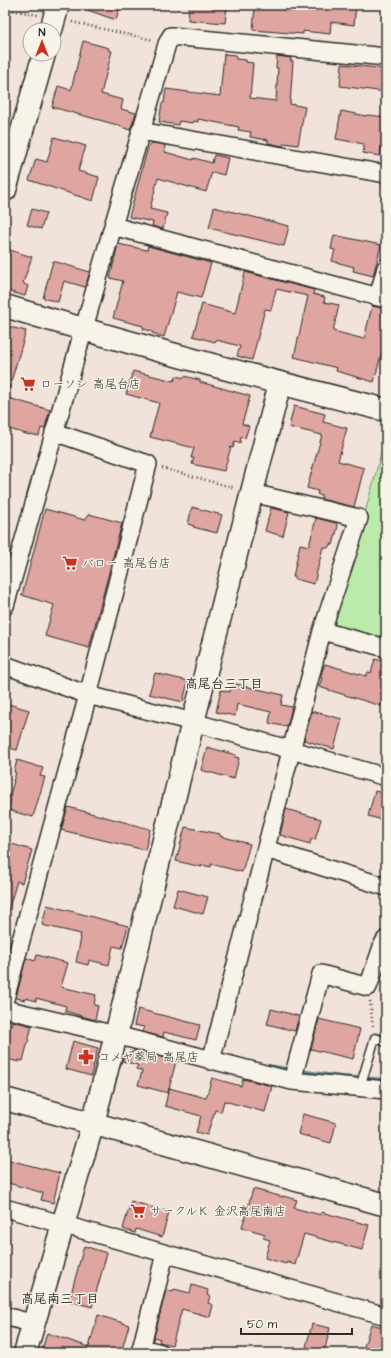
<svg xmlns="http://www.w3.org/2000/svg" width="391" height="1358" viewBox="0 0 391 1358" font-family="'Architects Daughter','Klee One',sans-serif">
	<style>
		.green { fill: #baebaa; stroke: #728b6a }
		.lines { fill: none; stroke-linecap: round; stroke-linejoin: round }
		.stream { stroke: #61909a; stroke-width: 4.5 }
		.building { fill: #dfa5a1; stroke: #2b2b2b }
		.lane-casing { stroke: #2b2b2b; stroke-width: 11 }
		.street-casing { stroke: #2b2b2b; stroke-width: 20 }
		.secondary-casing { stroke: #2b2b2b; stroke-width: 25 }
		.path { stroke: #2b2b2b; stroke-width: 2.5; stroke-dasharray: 1 3; stroke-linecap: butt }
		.lane { stroke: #f7f3e8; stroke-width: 8 }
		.street { stroke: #f7f3e8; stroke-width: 17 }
		.secondary { stroke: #f7f3e8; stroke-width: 22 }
		.labels { text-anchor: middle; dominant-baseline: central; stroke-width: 3; stroke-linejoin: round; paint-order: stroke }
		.poi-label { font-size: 12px; fill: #2b2b2b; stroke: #f7f3e8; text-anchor: start }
		.neighbourhood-label { font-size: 13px; font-weight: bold; fill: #2b2b2b; stroke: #f7f3e8 }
	</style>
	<rect width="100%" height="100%" fill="#f2e3da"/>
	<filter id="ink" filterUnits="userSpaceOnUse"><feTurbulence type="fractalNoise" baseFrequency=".025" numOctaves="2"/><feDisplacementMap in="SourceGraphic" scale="8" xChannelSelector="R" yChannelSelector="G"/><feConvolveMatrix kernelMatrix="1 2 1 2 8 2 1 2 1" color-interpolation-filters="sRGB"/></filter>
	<g filter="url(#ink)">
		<path class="green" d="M 386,436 L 386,639 L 334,626 Z"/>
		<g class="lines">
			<path class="stream" d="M 267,1066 L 291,1070
				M 298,1071 L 340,1077 L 386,1080"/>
		</g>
		<path class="building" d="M 79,5 L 120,5 L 116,20 L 79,7 Z
			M 189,5 L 227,5 L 225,23 L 188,20 Z
			M 255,5 L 308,9 L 309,5 L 356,5 L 354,25 L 331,22 L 330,34 L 303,31 L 303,34 L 253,30 Z
			M 83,41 L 109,48 L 108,50 L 112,51 L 101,94 L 123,100 L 121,109 L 136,113 L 130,130 L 121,127 L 121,126 L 52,107 L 58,86 L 71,90 Z
			M 224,54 L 236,55 L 236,59 L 246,60 L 246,62 L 253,63 L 250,98 L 276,101 L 278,68 L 276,68 L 277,56 L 291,58 L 290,61 L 293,61 L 290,104 L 305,107 L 298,145 L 284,143 L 283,146 L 268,143 L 268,140 L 250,137 L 251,132 L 238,130 L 239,127 L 198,119 L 198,122 L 194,121 L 193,123 L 179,121 L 178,125 L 159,122 L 162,103 L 164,103 L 166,89 L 220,96 Z
			M 342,64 L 386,69 L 386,92 L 340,86 Z
			M 341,111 L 366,116 L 367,115 L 386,117 L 380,156 L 363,153 L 364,144 L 336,139 Z
			M 54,137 L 86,146 L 78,171 L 99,177 L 93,201 L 29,180 L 36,159 L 47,162 Z
			M 152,143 L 165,145 L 165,152 L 193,160 L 194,158 L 212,163 L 214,155 L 228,158 L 224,175 L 212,172 L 206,192 L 158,178 L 150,209 L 167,213 L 163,229 L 152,226 L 153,222 L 129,217 L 148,147 Z
			M 214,207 L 289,226 L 284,246 L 209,228 Z
			M 32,209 L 46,213 L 41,229 L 27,225 Z
			M 334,235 L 381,245 L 373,276 L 353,271 L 354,267 L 332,261 L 335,250 L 331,249 Z
			M 118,244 L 147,250 L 148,246 L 211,263 L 201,298 L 177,292 L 164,337 L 152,333 L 152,331 L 143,329 L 143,326 L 113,318 L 123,281 L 110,278 Z
			M 10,250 L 32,257 L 23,283 L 28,286 L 25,296 L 7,291 L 5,288 L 5,268 Z
			M 53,261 L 90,272 L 85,287 L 64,281 L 58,302 L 43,298 Z
			M 245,272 L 314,290 L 313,294 L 325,297 L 324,302 L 339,305 L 333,331 L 364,339 L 372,306 L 386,309 L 386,336 L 374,382 L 336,371 L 337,368 L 294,357 L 308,296 L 276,289 L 271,310 L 265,309 L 252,360 L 237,356 L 240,346 L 216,340 L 215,342 L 193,336 L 202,304 L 235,313 Z
			M 10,327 L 26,331 L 8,392 L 5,391 L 5,344 Z
			M 133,371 L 174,381 L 176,376 L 184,378 L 184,376 L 200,380 L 200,382 L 250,396 L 242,424 L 249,426 L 245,438 L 241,437 L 240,443 L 235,441 L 233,448 L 231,447 L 224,471 L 192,464 L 194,458 L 191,458 L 194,448 L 150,437 L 159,403 L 126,394 Z
			M 5,397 L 50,410 L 45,427 L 44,429 L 41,428 L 39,436 L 30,434 L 30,435 L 5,428 Z
			M 294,406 L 325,414 L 323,422 L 347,428 L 338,461 L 364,468 L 354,507 L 321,499 L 322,496 L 317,494 L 318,491 L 307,488 L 322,435 L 289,427 Z
			M 192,507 L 222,515 L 217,533 L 193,527 L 194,526 L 188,524 Z
			M 271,508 L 289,512 L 283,536 L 265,531 Z
			M 45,509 L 85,520 L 89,514 L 122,523 L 89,648 L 45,636 L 54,605 L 22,595 Z
			M 316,518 L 336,523 L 338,526 L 333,545 L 330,544 L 328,548 L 323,547 L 314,584 L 295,579 L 295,577 L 293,577 L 300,544 L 309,546 Z
			M 375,659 L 386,662 L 386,689 L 381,706 L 319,687 L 322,678 L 320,677 L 325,664 L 366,676 L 368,672 L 371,673 Z
			M 155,673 L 188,681 L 183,702 L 149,694 Z
			M 232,683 L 283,695 L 281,705 L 292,707 L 287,727 L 269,723 L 271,712 L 237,704 L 235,716 L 216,712 L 221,690 L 230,692 Z
			M 5,703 L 29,710 L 17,750 L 5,747 Z
			M 312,711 L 342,719 L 334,749 L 304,740 Z
			M 207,747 L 236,755 L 235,757 L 239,758 L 234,779 L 201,770 Z
			M 17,760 L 43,768 L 40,776 L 45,777 L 33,817 L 8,810 L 11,799 L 9,798 L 14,781 L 13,781 L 16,773 L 14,772 Z
			M 375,791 L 386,794 L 386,821 L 368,816 Z
			M 68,807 L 150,829 L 145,850 L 61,830 Z
			M 286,809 L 321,819 L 315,840 L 311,839 L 310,844 L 280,835 Z
			M 185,827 L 220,834 L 220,836 L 250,844 L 242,872 L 211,864 L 211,867 L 202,865 L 202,867 L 176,861 Z
			M 5,842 L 32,850 L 22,883 L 17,881 L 8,911 L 5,910 Z
			M 178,889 L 208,897 L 203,914 L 173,906 Z
			M 47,905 L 128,926 L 122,948 L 113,946 L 109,965 L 89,960 L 88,965 L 76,962 L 81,938 L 80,937 L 81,934 L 42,925 Z
			M 37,955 L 68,963 L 61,987 L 96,995 L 94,1005 L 98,1006 L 95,1020 L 65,1011 L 66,1006 L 36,998 L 36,1001 L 26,998 L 25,1000 L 16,998 L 26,958 L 35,961 Z
			M 138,1009 L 200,1025 L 196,1040 L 164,1032 L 163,1037 L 142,1032 L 144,1027 L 134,1025 Z
			M 271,1009 L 299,1016 L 295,1031 L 267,1024 Z
			M 319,1019 L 360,1029 L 353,1059 L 311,1049 Z
			M 12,1021 L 32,1026 L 23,1061 L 19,1060 L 19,1062 L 7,1059 L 8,1056 L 5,1055 L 5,1048 Z
			M 73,1041 L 98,1048 L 91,1076 L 66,1069 Z
			M 135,1050 L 176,1061 L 168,1093 L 138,1085 L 142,1071 L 136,1069 L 138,1065 L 122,1061 L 123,1058 Z
			M 212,1078 L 241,1086 L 243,1079 L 272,1086 L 265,1112 L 224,1101 L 221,1112 L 215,1110 L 207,1135 L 196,1132 L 201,1116 L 165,1106 L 169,1088 L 206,1098 Z
			M 303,1114 L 336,1123 L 331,1143 L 298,1134 Z
			M 5,1159 L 60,1173 L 53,1203 L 41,1200 L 43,1193 L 5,1182 Z
			M 253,1189 L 283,1197 L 283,1196 L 297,1200 L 294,1208 L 321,1215 L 321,1212 L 369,1225 L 362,1250 L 304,1234 L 295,1265 L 287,1262 L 286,1264 L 265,1258 L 270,1240 L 263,1238 L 265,1234 L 242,1227 Z
			M 131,1201 L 169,1212 L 162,1237 L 136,1229 L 135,1233 L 123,1229 Z
			M 84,1246 L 107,1253 L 92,1307 L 69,1301 Z
			M 192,1285 L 208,1290 L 207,1295 L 210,1296 L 208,1303 L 213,1305 L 210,1317 L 182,1309 L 172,1345 L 159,1342 L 160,1339 L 154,1337 L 166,1290 L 173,1292 L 174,1289 L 190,1293 Z
			M 98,1315 L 129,1325 L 121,1353 L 52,1353 L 42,1350 L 47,1333 L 89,1347 Z
			M 312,1324 L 330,1328 L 324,1353 L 312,1353 L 313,1349 L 306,1347 Z
			M 371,1324 L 386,1328 L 386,1353 L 362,1353 Z"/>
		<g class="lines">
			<g class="lane-casing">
				<path id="lane" d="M 360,1087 L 375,1038 L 386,1042"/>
			</g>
			<g class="street-casing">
				<path id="street" d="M 140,131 L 386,174
					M 113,226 L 386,299
					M 378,297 L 386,268
					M 5,606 L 113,226 L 167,44 L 171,36 L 386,57
					M 322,631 L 386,648
					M 5,665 L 88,695 L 193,722 L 386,777
					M 266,849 L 386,887
					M 5,999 L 88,695 L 148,464 L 54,432
					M 5,1009 L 116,1035 L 292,1081 L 386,1090
					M 211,1061 L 322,631 L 359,518 L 252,493
					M 292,1081 L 321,974 L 368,987 L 383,944 L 386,939
					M 5,1208 L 386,1316
					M 5,1316 L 34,1324
					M 141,1348 L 161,1353
					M 140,1353 L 165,1254"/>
			</g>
			<g class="secondary-casing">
				<path id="secondary" d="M 51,30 L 58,5
					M 5,190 L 44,54
					M 5,306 C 131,344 258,378 386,410
					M 5,1099 L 386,1205
					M 25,1353 L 93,1123 L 116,1035 L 193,722 L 280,383"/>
			</g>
			<path class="path" d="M 5,9 L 38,15
				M 72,22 L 153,40
				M 162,468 L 235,488
				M 370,1001 L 373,1028"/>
			<use href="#lane" class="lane"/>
			<use href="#street" class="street"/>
			<use href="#secondary" class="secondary"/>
		</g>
	</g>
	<defs>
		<g id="supermarket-bare" transform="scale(1.2)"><path d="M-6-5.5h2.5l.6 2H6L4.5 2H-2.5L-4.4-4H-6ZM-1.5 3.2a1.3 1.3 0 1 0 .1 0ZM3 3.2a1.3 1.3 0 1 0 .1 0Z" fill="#c8321e" stroke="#f7f3e8" stroke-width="2.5" paint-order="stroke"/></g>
		<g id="pharmacy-bare" transform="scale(1.2)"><path d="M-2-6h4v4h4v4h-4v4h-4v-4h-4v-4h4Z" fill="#c8321e" stroke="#f7f3e8" stroke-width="2.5" paint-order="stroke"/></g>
	</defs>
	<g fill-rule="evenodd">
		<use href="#supermarket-bare" x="28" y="384"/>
		<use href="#supermarket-bare" x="70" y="563"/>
		<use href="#pharmacy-bare" x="86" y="1057"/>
		<use href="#supermarket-bare" x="138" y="1211"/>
	</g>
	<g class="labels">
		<g class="poi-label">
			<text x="40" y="384">ローソン 高尾台店</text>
			<text x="82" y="563">バロー 高尾台店</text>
			<text x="98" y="1057">コメヤ薬局 高尾店</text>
			<text x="150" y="1211">サークルＫ 金沢高尾南店</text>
		</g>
		<g class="neighbourhood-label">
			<text x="224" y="684">高尾台三丁目</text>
			<text x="60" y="1299">高尾南三丁目</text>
		</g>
	</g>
	<rect width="391" height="1358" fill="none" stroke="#f7f3e8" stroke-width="20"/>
	<rect x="10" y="10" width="371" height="1338" fill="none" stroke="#2b2b2b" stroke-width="1.5" filter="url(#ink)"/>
	<g transform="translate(42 42)"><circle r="19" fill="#f7f3e8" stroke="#a5a39c"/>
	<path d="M0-3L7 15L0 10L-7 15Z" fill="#c8321e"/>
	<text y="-6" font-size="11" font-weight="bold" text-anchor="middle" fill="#2b2b2b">N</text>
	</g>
	<path d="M241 1328v6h111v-6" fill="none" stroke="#2b2b2b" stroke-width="2"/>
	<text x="247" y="1328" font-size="12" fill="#2b2b2b" stroke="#f7f3e8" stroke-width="3" paint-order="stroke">50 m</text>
</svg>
